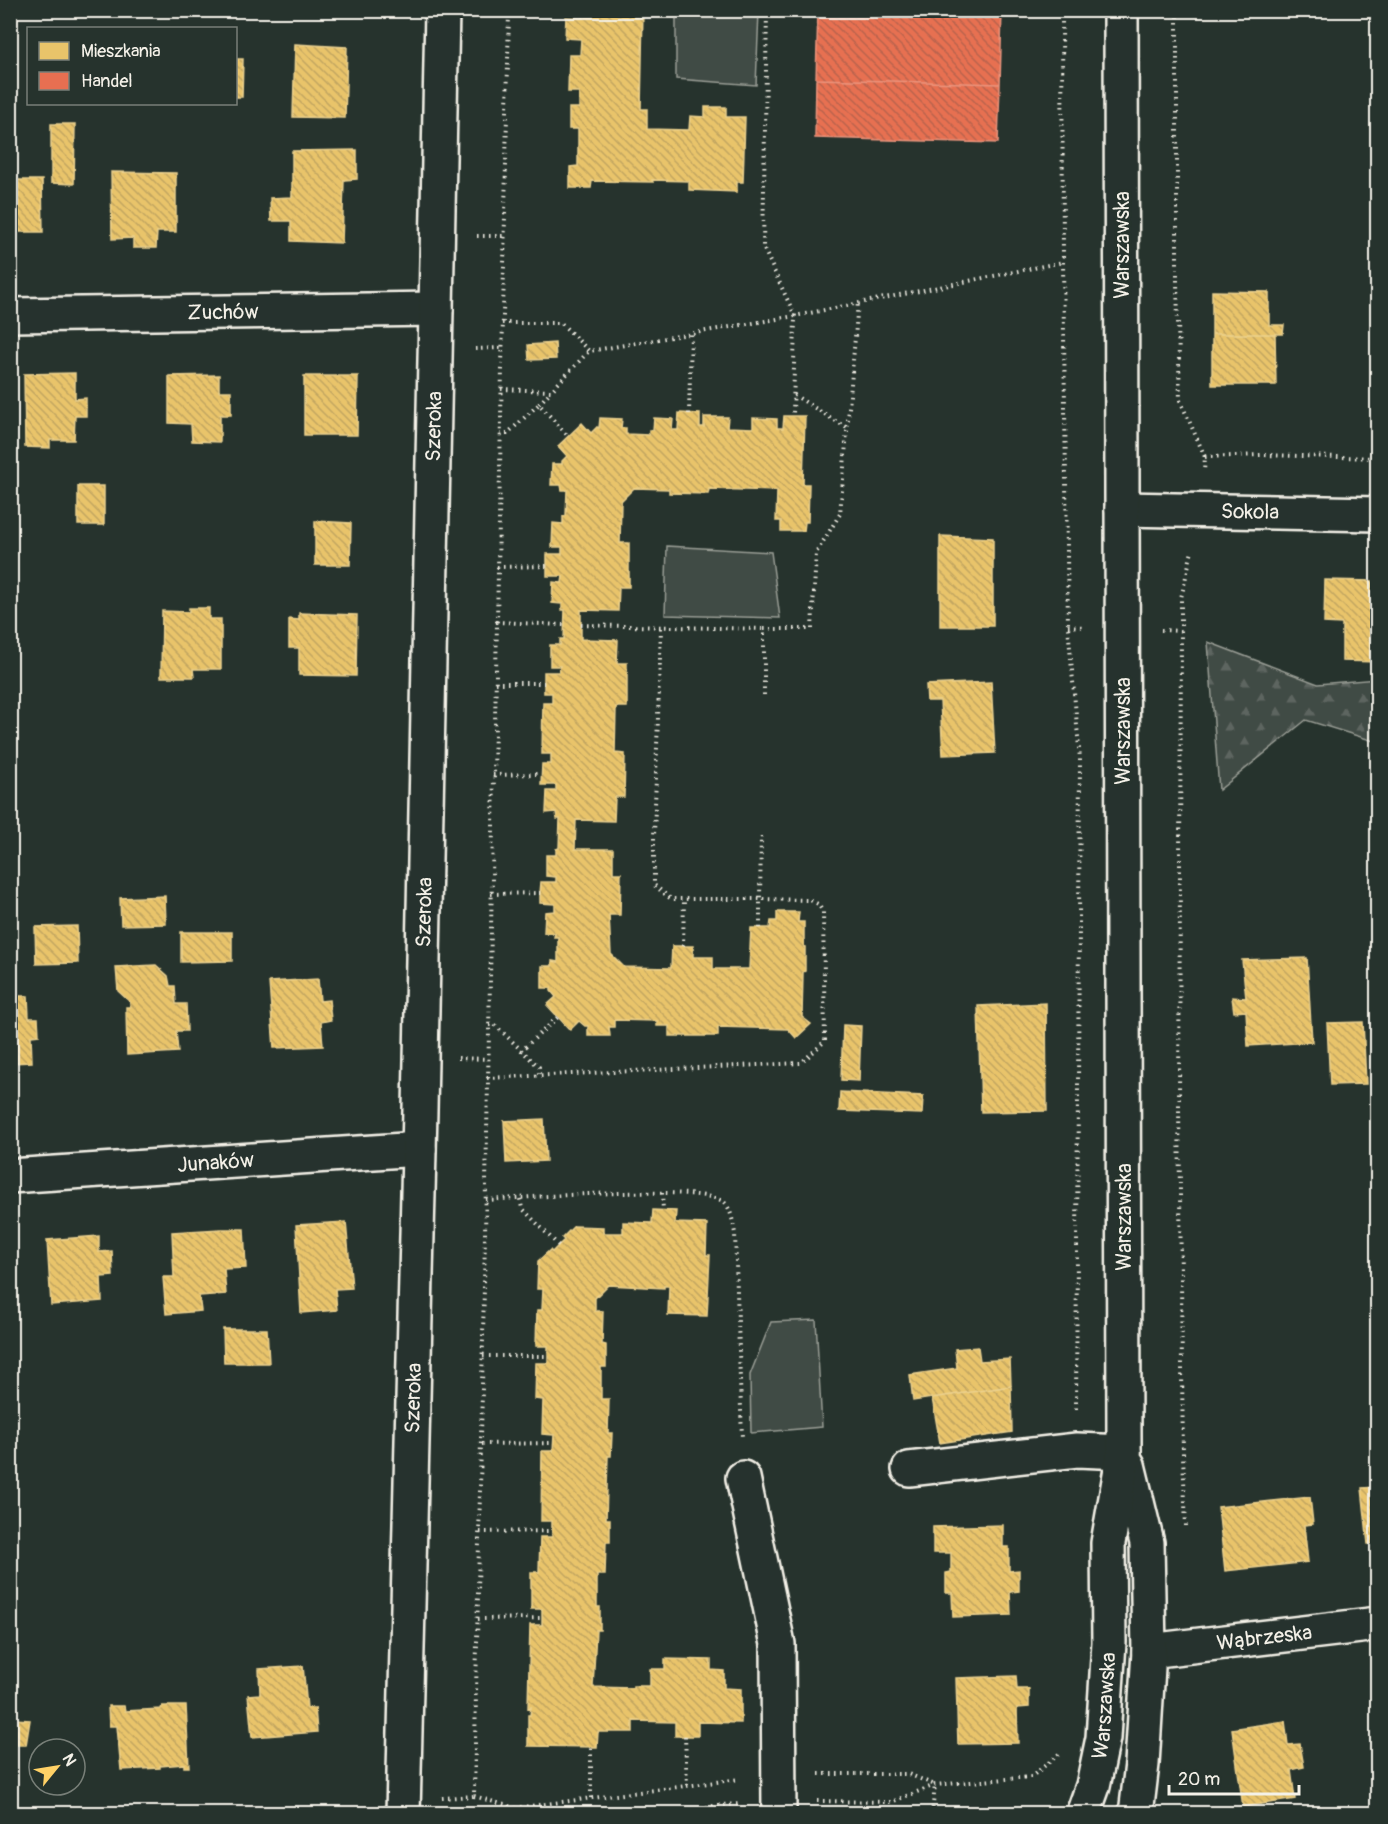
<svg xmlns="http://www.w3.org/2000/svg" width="1388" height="1824" viewBox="0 0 1388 1824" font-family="Pangolin,sans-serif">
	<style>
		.forest { fill: url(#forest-firs); stroke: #9a9e96; stroke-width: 1.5 }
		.green { fill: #414b45; stroke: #9a9e96; stroke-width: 1.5 }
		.homes { fill: url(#homes-back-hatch); stroke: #ecd290; stroke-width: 1.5 }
		.shops { fill: url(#shops-back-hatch); stroke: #eb967e; stroke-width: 1.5 }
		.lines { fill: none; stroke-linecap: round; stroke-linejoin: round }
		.minor-casing { stroke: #f4f1e8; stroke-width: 38 }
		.major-casing { stroke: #f4f1e8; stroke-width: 38 }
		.path { stroke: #f4f1e8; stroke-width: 4; stroke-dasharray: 1.5 4.5; stroke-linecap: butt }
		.minor { stroke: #26332d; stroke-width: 33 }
		.major { stroke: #26332d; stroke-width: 33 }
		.labels { text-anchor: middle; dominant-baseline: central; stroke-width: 6; stroke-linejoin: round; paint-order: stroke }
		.street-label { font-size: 21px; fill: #f4f1e8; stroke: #26332d }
	</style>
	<defs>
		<pattern id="forest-firs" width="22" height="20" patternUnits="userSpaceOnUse" patternTransform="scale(1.5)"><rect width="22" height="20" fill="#414b45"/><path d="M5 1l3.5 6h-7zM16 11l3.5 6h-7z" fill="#5d6560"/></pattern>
		<pattern id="homes-back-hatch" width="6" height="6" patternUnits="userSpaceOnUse" patternTransform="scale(1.5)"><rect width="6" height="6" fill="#e9c46a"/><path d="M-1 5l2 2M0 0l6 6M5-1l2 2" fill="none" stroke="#c1a561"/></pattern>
		<pattern id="shops-back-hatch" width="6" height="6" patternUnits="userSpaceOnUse" patternTransform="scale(1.5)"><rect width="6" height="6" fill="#e76f51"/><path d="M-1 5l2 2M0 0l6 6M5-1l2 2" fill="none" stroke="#b8634e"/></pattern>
	</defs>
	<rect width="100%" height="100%" fill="#26332d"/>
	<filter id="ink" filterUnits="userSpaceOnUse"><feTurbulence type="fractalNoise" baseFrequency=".0167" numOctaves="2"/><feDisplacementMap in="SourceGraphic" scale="12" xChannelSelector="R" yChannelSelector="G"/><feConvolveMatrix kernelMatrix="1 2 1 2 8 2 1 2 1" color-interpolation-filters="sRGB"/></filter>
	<g filter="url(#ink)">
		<path class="forest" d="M 1208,642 L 1318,684 L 1377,679 L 1377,742 L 1306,720 L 1219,790 Z"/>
		<path class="green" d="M 676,11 L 759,11 L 756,85 L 676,79 Z
			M 667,546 L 771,552 L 780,618 L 665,615 Z
			M 816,1320 L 822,1427 L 751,1433 L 750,1375 L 771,1322 Z"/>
		<path class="homes" d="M 573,10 L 643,10 L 641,109 L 647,109 L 647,129 L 689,130 L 690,116 L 705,117 L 705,107 L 726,107 L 726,117 L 745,117 L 743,182 L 737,182 L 737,192 L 689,190 L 689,181 L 652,180 L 653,182 L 592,181 L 591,188 L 570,188 L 570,167 L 578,166 L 578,129 L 569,129 L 569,108 L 579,108 L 579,92 L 568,92 L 569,55 L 580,55 L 581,39 L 565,38 L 566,17 L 583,18 L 583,12 Z
			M 295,44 L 347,47 L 345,118 L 293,117 Z
			M 236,59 L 243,59 L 242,97 L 236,97 Z
			M 51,124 L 75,124 L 74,184 L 51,183 Z
			M 357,150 L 357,179 L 344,180 L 342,243 L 291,241 L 291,221 L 271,221 L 270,198 L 292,197 L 292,151 Z
			M 111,172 L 176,173 L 176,232 L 157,232 L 156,248 L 133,248 L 133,238 L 112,239 Z
			M 10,180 L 42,180 L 43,232 L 10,232 Z
			M 1212,291 L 1269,292 L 1269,325 L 1284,325 L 1283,334 L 1212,334 Z
			M 1212,334 L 1275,334 L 1276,385 L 1212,385 Z
			M 555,343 L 556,359 L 529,360 L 528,345 Z
			M 75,373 L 75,399 L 86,398 L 86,416 L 75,416 L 74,440 L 50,440 L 50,448 L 25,447 L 24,374 Z
			M 219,375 L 219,391 L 231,391 L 231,415 L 220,415 L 220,442 L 192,441 L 191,424 L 169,423 L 169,376 Z
			M 304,376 L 358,376 L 357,435 L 304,435 Z
			M 679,413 L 700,414 L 700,427 L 704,427 L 704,417 L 728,417 L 727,427 L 753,428 L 753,418 L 777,419 L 777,428 L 783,428 L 784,416 L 805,416 L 803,484 L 809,484 L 808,522 L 805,522 L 804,531 L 781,531 L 781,521 L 776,521 L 777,491 L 709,489 L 708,494 L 669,493 L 669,489 L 634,488 L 621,501 L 620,543 L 629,543 L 629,587 L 619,587 L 618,611 L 581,610 L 581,639 L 618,640 L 617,663 L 627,663 L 627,707 L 616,707 L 615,753 L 625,754 L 624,797 L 615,797 L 614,821 L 576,820 L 575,849 L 613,849 L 613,873 L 621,873 L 620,915 L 609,915 L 611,954 L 624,967 L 671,968 L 672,946 L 693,946 L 693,957 L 713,957 L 713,969 L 749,969 L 751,928 L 770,928 L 771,921 L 777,921 L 777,912 L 799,912 L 798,922 L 804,922 L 804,947 L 805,947 L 805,971 L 803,972 L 802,1017 L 811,1024 L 796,1038 L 788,1029 L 718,1027 L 718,1036 L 669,1036 L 669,1026 L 657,1026 L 657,1021 L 614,1020 L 614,1027 L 609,1027 L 610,1036 L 588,1036 L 588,1026 L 585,1026 L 579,1021 L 570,1030 L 547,1005 L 556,997 L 551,991 L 551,988 L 542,988 L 542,966 L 552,966 L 552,961 L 558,962 L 558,937 L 554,937 L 555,933 L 544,933 L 545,912 L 555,911 L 555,904 L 540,903 L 540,893 L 541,882 L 556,882 L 556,877 L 546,876 L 546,855 L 556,855 L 556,849 L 559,848 L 560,819 L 557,819 L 556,812 L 546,813 L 547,791 L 556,791 L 556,785 L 541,785 L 542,764 L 551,764 L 551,754 L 542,754 L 543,703 L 552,703 L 552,693 L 544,693 L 544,672 L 559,672 L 560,666 L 550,666 L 550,645 L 560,645 L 560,639 L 564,639 L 565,610 L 562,610 L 562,604 L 552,603 L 553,582 L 562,583 L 563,576 L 547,576 L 547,554 L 562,554 L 562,547 L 552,547 L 553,523 L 563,524 L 563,516 L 566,516 L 567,490 L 562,490 L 561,485 L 551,485 L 552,464 L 562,464 L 562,461 L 567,456 L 558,446 L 582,423 L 591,433 L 597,427 L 599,428 L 600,418 L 622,419 L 621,428 L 626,428 L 626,434 L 649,435 L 649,430 L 653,430 L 654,418 L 673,419 L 672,430 L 678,430 Z
			M 78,486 L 104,486 L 104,525 L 78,525 Z
			M 315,521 L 351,523 L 350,565 L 315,565 Z
			M 940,536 L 993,538 L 993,626 L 940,626 Z
			M 1325,580 L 1372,581 L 1372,587 L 1378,587 L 1378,662 L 1342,661 L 1342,624 L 1324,623 Z
			M 189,608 L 209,608 L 209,619 L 221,619 L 221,669 L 193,669 L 194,677 L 161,677 L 162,611 L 189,612 Z
			M 299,613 L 357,615 L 356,676 L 299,675 L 299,648 L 289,648 L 289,619 L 299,620 Z
			M 991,682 L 995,753 L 943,755 L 940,701 L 927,701 L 926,685 Z
			M 165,896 L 166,924 L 121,925 L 120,898 Z
			M 77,926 L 78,963 L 36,964 L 35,927 Z
			M 181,932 L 232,932 L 232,961 L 181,962 Z
			M 1307,958 L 1312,1042 L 1248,1046 L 1246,1011 L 1234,1012 L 1232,997 L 1246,998 L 1242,960 Z
			M 156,965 L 168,976 L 170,986 L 175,986 L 176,1004 L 186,1004 L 187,1031 L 176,1031 L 178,1052 L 127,1055 L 126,1007 L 130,1007 L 130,1002 L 118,991 L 116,967 Z
			M 318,979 L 320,1001 L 329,1000 L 331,1020 L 321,1022 L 323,1046 L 274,1048 L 269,982 Z
			M 10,996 L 28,996 L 29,1018 L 38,1018 L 39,1035 L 31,1036 L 32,1062 L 10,1063 Z
			M 1046,1003 L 1047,1111 L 981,1112 L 978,1006 Z
			M 1363,1022 L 1366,1084 L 1330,1085 L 1327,1023 Z
			M 843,1025 L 861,1026 L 859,1081 L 841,1080 Z
			M 840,1092 L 923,1096 L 922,1114 L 839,1111 Z
			M 544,1119 L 546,1161 L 506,1163 L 504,1121 Z
			M 653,1210 L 676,1211 L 675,1223 L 707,1224 L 706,1255 L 710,1255 L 707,1316 L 668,1315 L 669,1286 L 664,1286 L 664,1288 L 608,1285 L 595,1298 L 595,1311 L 603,1311 L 602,1344 L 606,1345 L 606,1367 L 601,1367 L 601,1399 L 609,1399 L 608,1433 L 612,1433 L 611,1456 L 608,1456 L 606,1519 L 610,1519 L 610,1542 L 606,1542 L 605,1575 L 597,1575 L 597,1607 L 600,1607 L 600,1630 L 596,1630 L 593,1687 L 633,1688 L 633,1686 L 650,1686 L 650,1669 L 665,1669 L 665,1659 L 711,1660 L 711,1670 L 724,1671 L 724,1688 L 741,1689 L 741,1723 L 698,1722 L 698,1736 L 675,1736 L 675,1722 L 633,1721 L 633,1732 L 598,1732 L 597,1747 L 528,1746 L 528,1715 L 530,1715 L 531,1707 L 528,1708 L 530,1625 L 542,1625 L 542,1609 L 531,1609 L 531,1572 L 539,1572 L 540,1537 L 552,1537 L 552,1521 L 541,1521 L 542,1451 L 553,1451 L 554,1435 L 542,1434 L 543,1400 L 535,1399 L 536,1363 L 548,1363 L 548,1346 L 536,1346 L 537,1310 L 542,1310 L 543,1289 L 537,1289 L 538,1261 L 550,1250 L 552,1252 L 564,1240 L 562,1238 L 574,1226 L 603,1227 L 603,1233 L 623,1233 L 623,1222 L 652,1223 Z
			M 346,1222 L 352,1288 L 335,1289 L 337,1310 L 301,1313 L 296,1225 Z
			M 221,1229 L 244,1229 L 246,1268 L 224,1269 L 226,1294 L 199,1296 L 201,1311 L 166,1314 L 163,1277 L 174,1277 L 172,1232 Z
			M 99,1236 L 99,1252 L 112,1251 L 113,1276 L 101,1277 L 102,1301 L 51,1305 L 47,1240 Z
			M 223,1329 L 267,1329 L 269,1363 L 224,1363 Z
			M 978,1347 L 980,1361 L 1010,1359 L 1011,1386 L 913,1401 L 910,1375 L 957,1368 L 955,1349 Z
			M 1011,1386 L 1012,1432 L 940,1443 L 932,1398 Z
			M 1378,1487 L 1378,1543 L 1368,1544 L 1362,1488 Z
			M 1310,1497 L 1313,1524 L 1304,1525 L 1308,1562 L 1225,1571 L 1218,1507 Z
			M 1003,1525 L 1003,1547 L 1009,1547 L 1009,1571 L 1019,1570 L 1019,1591 L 1010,1592 L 1011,1615 L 953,1617 L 952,1593 L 946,1593 L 946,1573 L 951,1572 L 951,1553 L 933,1553 L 933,1527 Z
			M 303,1666 L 307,1708 L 315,1708 L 317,1732 L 252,1737 L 248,1695 L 260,1694 L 259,1669 Z
			M 1016,1676 L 1017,1689 L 1029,1689 L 1029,1707 L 1017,1708 L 1018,1743 L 958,1744 L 956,1678 Z
			M 108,1706 L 124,1706 L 125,1711 L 161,1709 L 162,1706 L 186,1706 L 189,1767 L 184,1767 L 184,1764 L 160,1766 L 160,1768 L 121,1770 L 117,1726 L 109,1726 Z
			M 13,1719 L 30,1720 L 26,1745 L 10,1745 Z
			M 1285,1721 L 1288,1745 L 1300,1744 L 1304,1767 L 1291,1770 L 1295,1799 L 1243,1807 L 1232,1729 Z"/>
		<path class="shops" d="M 818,10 L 1002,10 L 1000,84 L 816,79 Z
			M 816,79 L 1000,84 L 998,143 L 815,138 Z"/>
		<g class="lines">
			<g class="minor-casing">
				<g id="minor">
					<path id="s1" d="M 10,315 L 436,309"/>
					<path id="s2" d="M 1122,509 L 1378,514"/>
					<path id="s3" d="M 10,1176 L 419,1149"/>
					<path d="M 909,1469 L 1077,1450 L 1124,1452"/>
					<path d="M 743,1478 L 778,1644 L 779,1814"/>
					<path id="s4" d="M 1149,1651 L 1378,1624"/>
					<path id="s5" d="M 403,1814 L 420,1110 L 442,10"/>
				</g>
			</g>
			<g class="major-casing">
				<g id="major">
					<path d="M 1128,1465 L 1147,1543 L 1149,1651 L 1142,1764 L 1136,1814"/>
					<path id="s6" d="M 1083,1814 L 1093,1786 L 1103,1738 L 1109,1642 L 1108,1543 L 1124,1452 L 1121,10"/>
				</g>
			</g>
			<path class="path" d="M 767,10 L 763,247 L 795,316 L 793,416
				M 1062,10 L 1063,262 L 1068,626 L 1080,759 L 1076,1411
				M 1177,10 L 1177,282 L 1180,400 L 1205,457 L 1204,472
				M 477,236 L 504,236
				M 502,323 L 561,323 L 589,351 L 795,316 L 1063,262
				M 475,349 L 502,348
				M 501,389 L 551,391 L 589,351
				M 794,395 L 847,428
				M 539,404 L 551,391
				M 689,414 L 691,333
				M 500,434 L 507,434 L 539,404 L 568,436
				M 1205,457 L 1261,455 L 1378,458
				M 497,567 L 547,566
				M 496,622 L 564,625
				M 581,625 L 764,629
				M 1068,626 L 1084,627
				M 661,628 L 654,836 L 654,885 L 671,899 L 760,899 L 760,928
				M 1161,630 L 1181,631
				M 495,683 L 544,683
				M 764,695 L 764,629 L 812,629 L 816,553 L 840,514 L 858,302
				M 493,775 L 541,774
				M 491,894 L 540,893
				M 683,946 L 684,900
				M 489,1025 L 495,1025 L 539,1067 L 539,1075
				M 521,1051 L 558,1017
				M 458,1058 L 488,1059
				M 487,1078 L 801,1063 L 825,1041 L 823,912 L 818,904 L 810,900 L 760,899 L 761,836
				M 662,1193 L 663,1210
				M 520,1199 L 522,1208 L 559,1246
				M 486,1200 C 521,1198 706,1183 725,1203 C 732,1211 733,1224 735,1233 L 742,1439
				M 483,1356 L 548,1356
				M 482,1444 L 554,1443
				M 1186,1526 L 1183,1456 L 1179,1106 L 1181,631 L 1181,598 L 1192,551
				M 480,1532 L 551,1531
				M 478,1619 L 542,1618
				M 685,1736 L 687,1785
				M 819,1774 L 908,1774 L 935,1785
				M 474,1796 L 515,1808 L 740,1779
				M 442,1798 L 474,1796 L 509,10
				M 591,1798 L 591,1747
				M 817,1801 L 891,1802 L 935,1785 L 1031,1777 L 1059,1754
				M 677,1814 L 718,1805 L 741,1804
				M 932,1814 L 935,1785"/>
			<use href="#minor" class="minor"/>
			<use href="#major" class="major"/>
		</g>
	</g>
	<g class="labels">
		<g class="street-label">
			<text transform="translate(1122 245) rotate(-90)">Warszawska</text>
			<text stroke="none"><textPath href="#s1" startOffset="213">Zuchów</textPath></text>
			<text stroke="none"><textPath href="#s5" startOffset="1388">Szeroka</textPath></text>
			<text stroke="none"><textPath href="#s2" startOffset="128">Sokola</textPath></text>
			<text transform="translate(1123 731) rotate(-90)">Warszawska</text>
			<text stroke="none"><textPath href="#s5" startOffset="902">Szeroka</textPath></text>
			<text stroke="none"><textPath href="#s3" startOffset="206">Junaków</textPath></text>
			<text transform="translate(1124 1217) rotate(-90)">Warszawska</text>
			<text stroke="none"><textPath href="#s5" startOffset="416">Szeroka</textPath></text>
			<text stroke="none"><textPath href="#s4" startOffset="116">Wąbrzeska</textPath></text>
			<text stroke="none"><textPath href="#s6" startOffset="111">Warszawska</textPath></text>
		</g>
	</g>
	<rect width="1388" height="1824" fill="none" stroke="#26332d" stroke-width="36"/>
	<rect x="18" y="18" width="1352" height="1788" fill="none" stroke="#f4f1e8" stroke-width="2" filter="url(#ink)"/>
	<rect x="27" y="27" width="210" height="78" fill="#26332d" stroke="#787f78" stroke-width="1.5"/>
	<rect x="39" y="42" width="30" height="18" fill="#e9c46a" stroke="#787f78" stroke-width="1.5"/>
	<text x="81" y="57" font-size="18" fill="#f4f1e8">Mieszkania</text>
	<rect x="39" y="72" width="30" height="18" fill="#e76f51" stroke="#787f78" stroke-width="1.5"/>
	<text x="81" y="87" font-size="18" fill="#f4f1e8">Handel</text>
	<g transform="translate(57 1767) rotate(60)"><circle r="28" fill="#26332d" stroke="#787f78" stroke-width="1.5"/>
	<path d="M0-4.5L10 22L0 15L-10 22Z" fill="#ffd166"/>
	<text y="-9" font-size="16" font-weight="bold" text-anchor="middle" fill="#f4f1e8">N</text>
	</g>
	<path d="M1169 1785v9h130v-9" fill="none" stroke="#f4f1e8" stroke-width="3"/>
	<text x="1178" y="1785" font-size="18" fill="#f4f1e8" stroke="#26332d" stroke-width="4.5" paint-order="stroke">20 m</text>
</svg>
